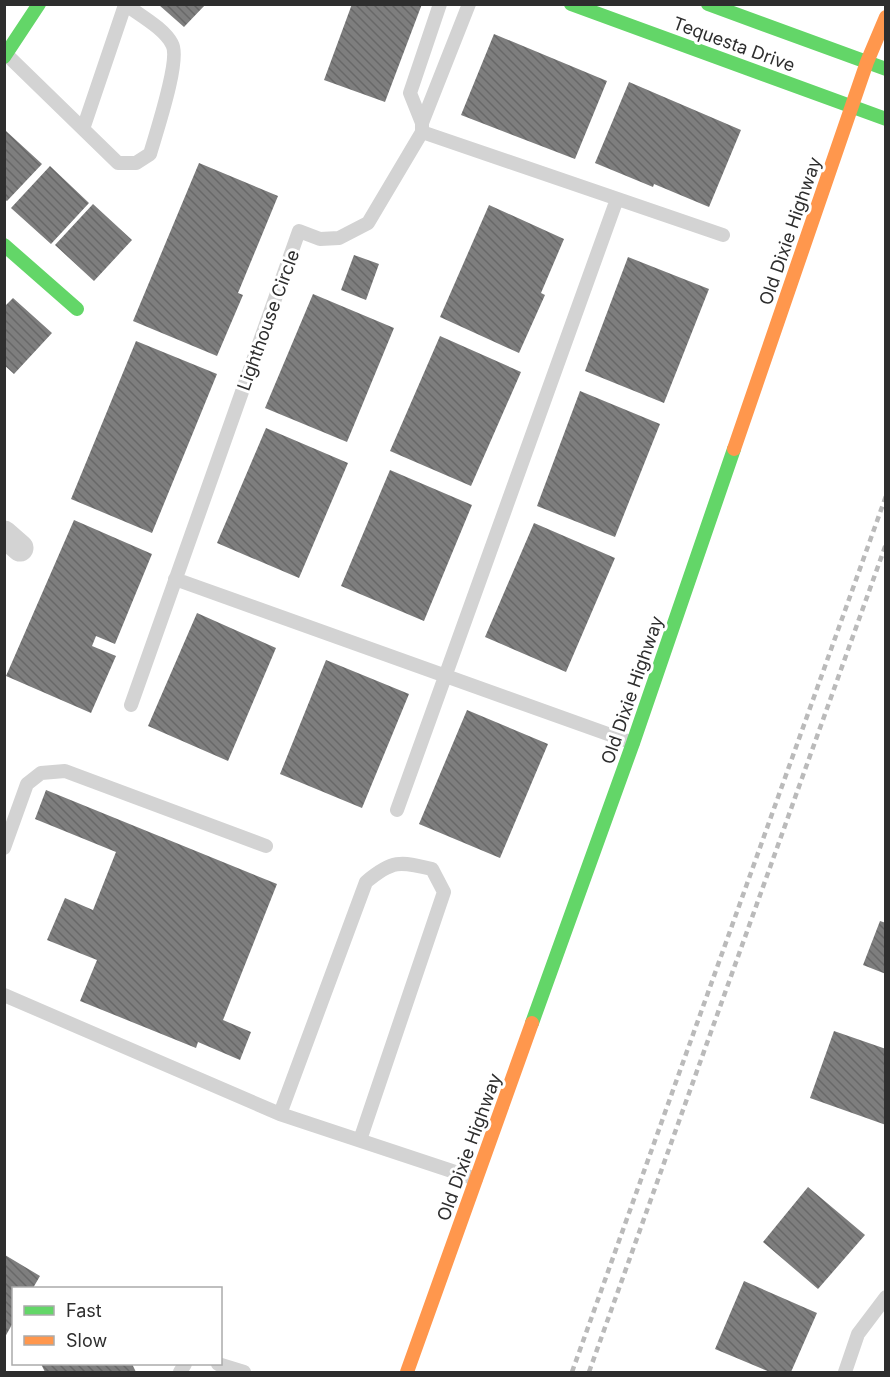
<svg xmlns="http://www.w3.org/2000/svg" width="890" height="1377" viewBox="0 0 890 1377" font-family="Inter,sans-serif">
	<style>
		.building { fill: url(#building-back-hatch) }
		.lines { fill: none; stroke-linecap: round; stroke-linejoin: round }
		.lane { stroke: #d3d3d3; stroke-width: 14 }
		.street { stroke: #d3d3d3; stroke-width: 27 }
		.fast { stroke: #63d668; stroke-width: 14 }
		.slow { stroke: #ff974d; stroke-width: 14 }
		.rail { stroke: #bababa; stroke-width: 4.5; stroke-dasharray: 6 4.5; stroke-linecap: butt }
		.labels { text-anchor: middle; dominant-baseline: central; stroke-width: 6; stroke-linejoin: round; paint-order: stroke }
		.street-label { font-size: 18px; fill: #2e2e2e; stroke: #fff }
	</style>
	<defs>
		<pattern id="building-back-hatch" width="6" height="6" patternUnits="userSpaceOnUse" patternTransform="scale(1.5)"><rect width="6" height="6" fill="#7e7e7e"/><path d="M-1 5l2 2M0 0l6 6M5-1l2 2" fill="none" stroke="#686868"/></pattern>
	</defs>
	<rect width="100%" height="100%" fill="#fff"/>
	<path class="building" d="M 352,4 L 422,4 L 385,102 L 324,80 Z
		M 159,5 L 205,5 L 184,27 Z
		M 494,34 L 607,81 L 575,159 L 461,115 Z
		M 629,82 L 741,130 L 709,207 L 654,184 L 653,187 L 595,163 Z
		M 6,131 L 42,164 L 7,201 L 4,199 L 4,133 Z
		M 199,163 L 278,196 L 238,293 L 243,295 L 217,356 L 133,321 Z
		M 50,166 L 89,203 L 51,244 L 11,208 Z
		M 93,204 L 132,240 L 94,281 L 55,245 Z
		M 489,205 L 564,239 L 541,293 L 545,295 L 519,353 L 440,317 Z
		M 354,255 L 379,264 L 366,300 L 341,290 Z
		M 628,257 L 709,289 L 664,403 L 585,371 Z
		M 313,294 L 394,328 L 347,442 L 265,408 Z
		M 13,298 L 52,333 L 14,374 L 4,365 L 4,307 Z
		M 440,336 L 521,372 L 471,486 L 390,451 Z
		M 136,341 L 217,374 L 152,533 L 71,499 Z
		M 580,391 L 660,424 L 615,537 L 537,506 Z
		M 266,428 L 348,463 L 299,578 L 217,543 Z
		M 390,470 L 472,505 L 424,621 L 341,586 Z
		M 74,520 L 152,554 L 115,644 L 96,636 L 92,646 L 116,656 L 91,713 L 6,676 Z
		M 534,523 L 615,558 L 566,672 L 485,637 Z
		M 197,613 L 276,648 L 228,761 L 148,726 Z
		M 326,660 L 409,694 L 362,808 L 280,774 Z
		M 467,710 L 548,744 L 500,858 L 419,824 Z
		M 46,790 L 277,884 L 223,1020 L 251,1032 L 240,1060 L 198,1042 L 196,1048 L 80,1001 L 97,960 L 47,940 L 65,898 L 93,910 L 116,852 L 35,819 Z
		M 880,921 L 886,923 L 886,974 L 863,965 Z
		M 834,1031 L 886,1049 L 886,1125 L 810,1098 Z
		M 808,1187 L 865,1235 L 818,1289 L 763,1242 Z
		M 5,1255 L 40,1276 L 33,1288 L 14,1288 L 14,1321 L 5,1337 Z
		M 744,1281 L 817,1313 L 791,1372 L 770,1372 L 715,1349 Z
		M 41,1364 L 132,1364 L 136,1372 L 45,1372 Z"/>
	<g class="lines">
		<path class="lane" d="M 6,54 L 118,163 L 136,163 L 150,154 C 156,133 181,59 172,44 C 164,28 139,15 125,4
			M 422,123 L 410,93 L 440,4
			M 83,129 L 125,5
			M 422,132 L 723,235
			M 175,579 L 633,743
			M 131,705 L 299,231 L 320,239 L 339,238 L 368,223 L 422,132 L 422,123 L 469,4
			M 397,810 L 617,199
			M 4,848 L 27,784 L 41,773 L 65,771 L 266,846
			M 4,995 L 280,1114 L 476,1179
			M 280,1114 L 366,882 C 392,860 400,861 432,869 L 444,892 L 360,1140
			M 218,1364 L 244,1372
			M 180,1372 L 185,1364
			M 845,1372 L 858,1334 L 886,1297"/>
		<path class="street" d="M 4,534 L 20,548"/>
		<path class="fast" d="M 571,4 L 886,119
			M 708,4 L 886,69
			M 4,57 L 39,4
			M 4,245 L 77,309
			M 532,1023 L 633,743 L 734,449"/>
		<path class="slow" d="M 734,449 L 867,62 L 886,17
			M 407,1372 L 532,1023"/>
		<path class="rail" d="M 572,1372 L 886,496
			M 589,1372 L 886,544"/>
	</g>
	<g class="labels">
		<g class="street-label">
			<text transform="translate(734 44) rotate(20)">Tequesta Drive</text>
			<text transform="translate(790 231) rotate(-71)">Old Dixie Highway</text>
			<text transform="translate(268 320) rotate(-70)">Lighthouse Circle</text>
			<text transform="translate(632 690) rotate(-71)">Old Dixie Highway</text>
			<text transform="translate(469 1147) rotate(-70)">Old Dixie Highway</text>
		</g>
	</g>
	<rect width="890" height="1377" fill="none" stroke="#2e2e2e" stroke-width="12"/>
	<rect x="12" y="1287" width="210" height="78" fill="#ffffff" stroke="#ababab" stroke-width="1.5"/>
	<rect x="24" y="1306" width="30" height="9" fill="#63d668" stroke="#ababab" stroke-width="1.5"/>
	<text x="66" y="1317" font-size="18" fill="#2e2e2e">Fast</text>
	<rect x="24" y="1336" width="30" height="9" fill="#ff974d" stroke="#ababab" stroke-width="1.5"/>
	<text x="66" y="1347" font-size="18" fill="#2e2e2e">Slow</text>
</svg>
